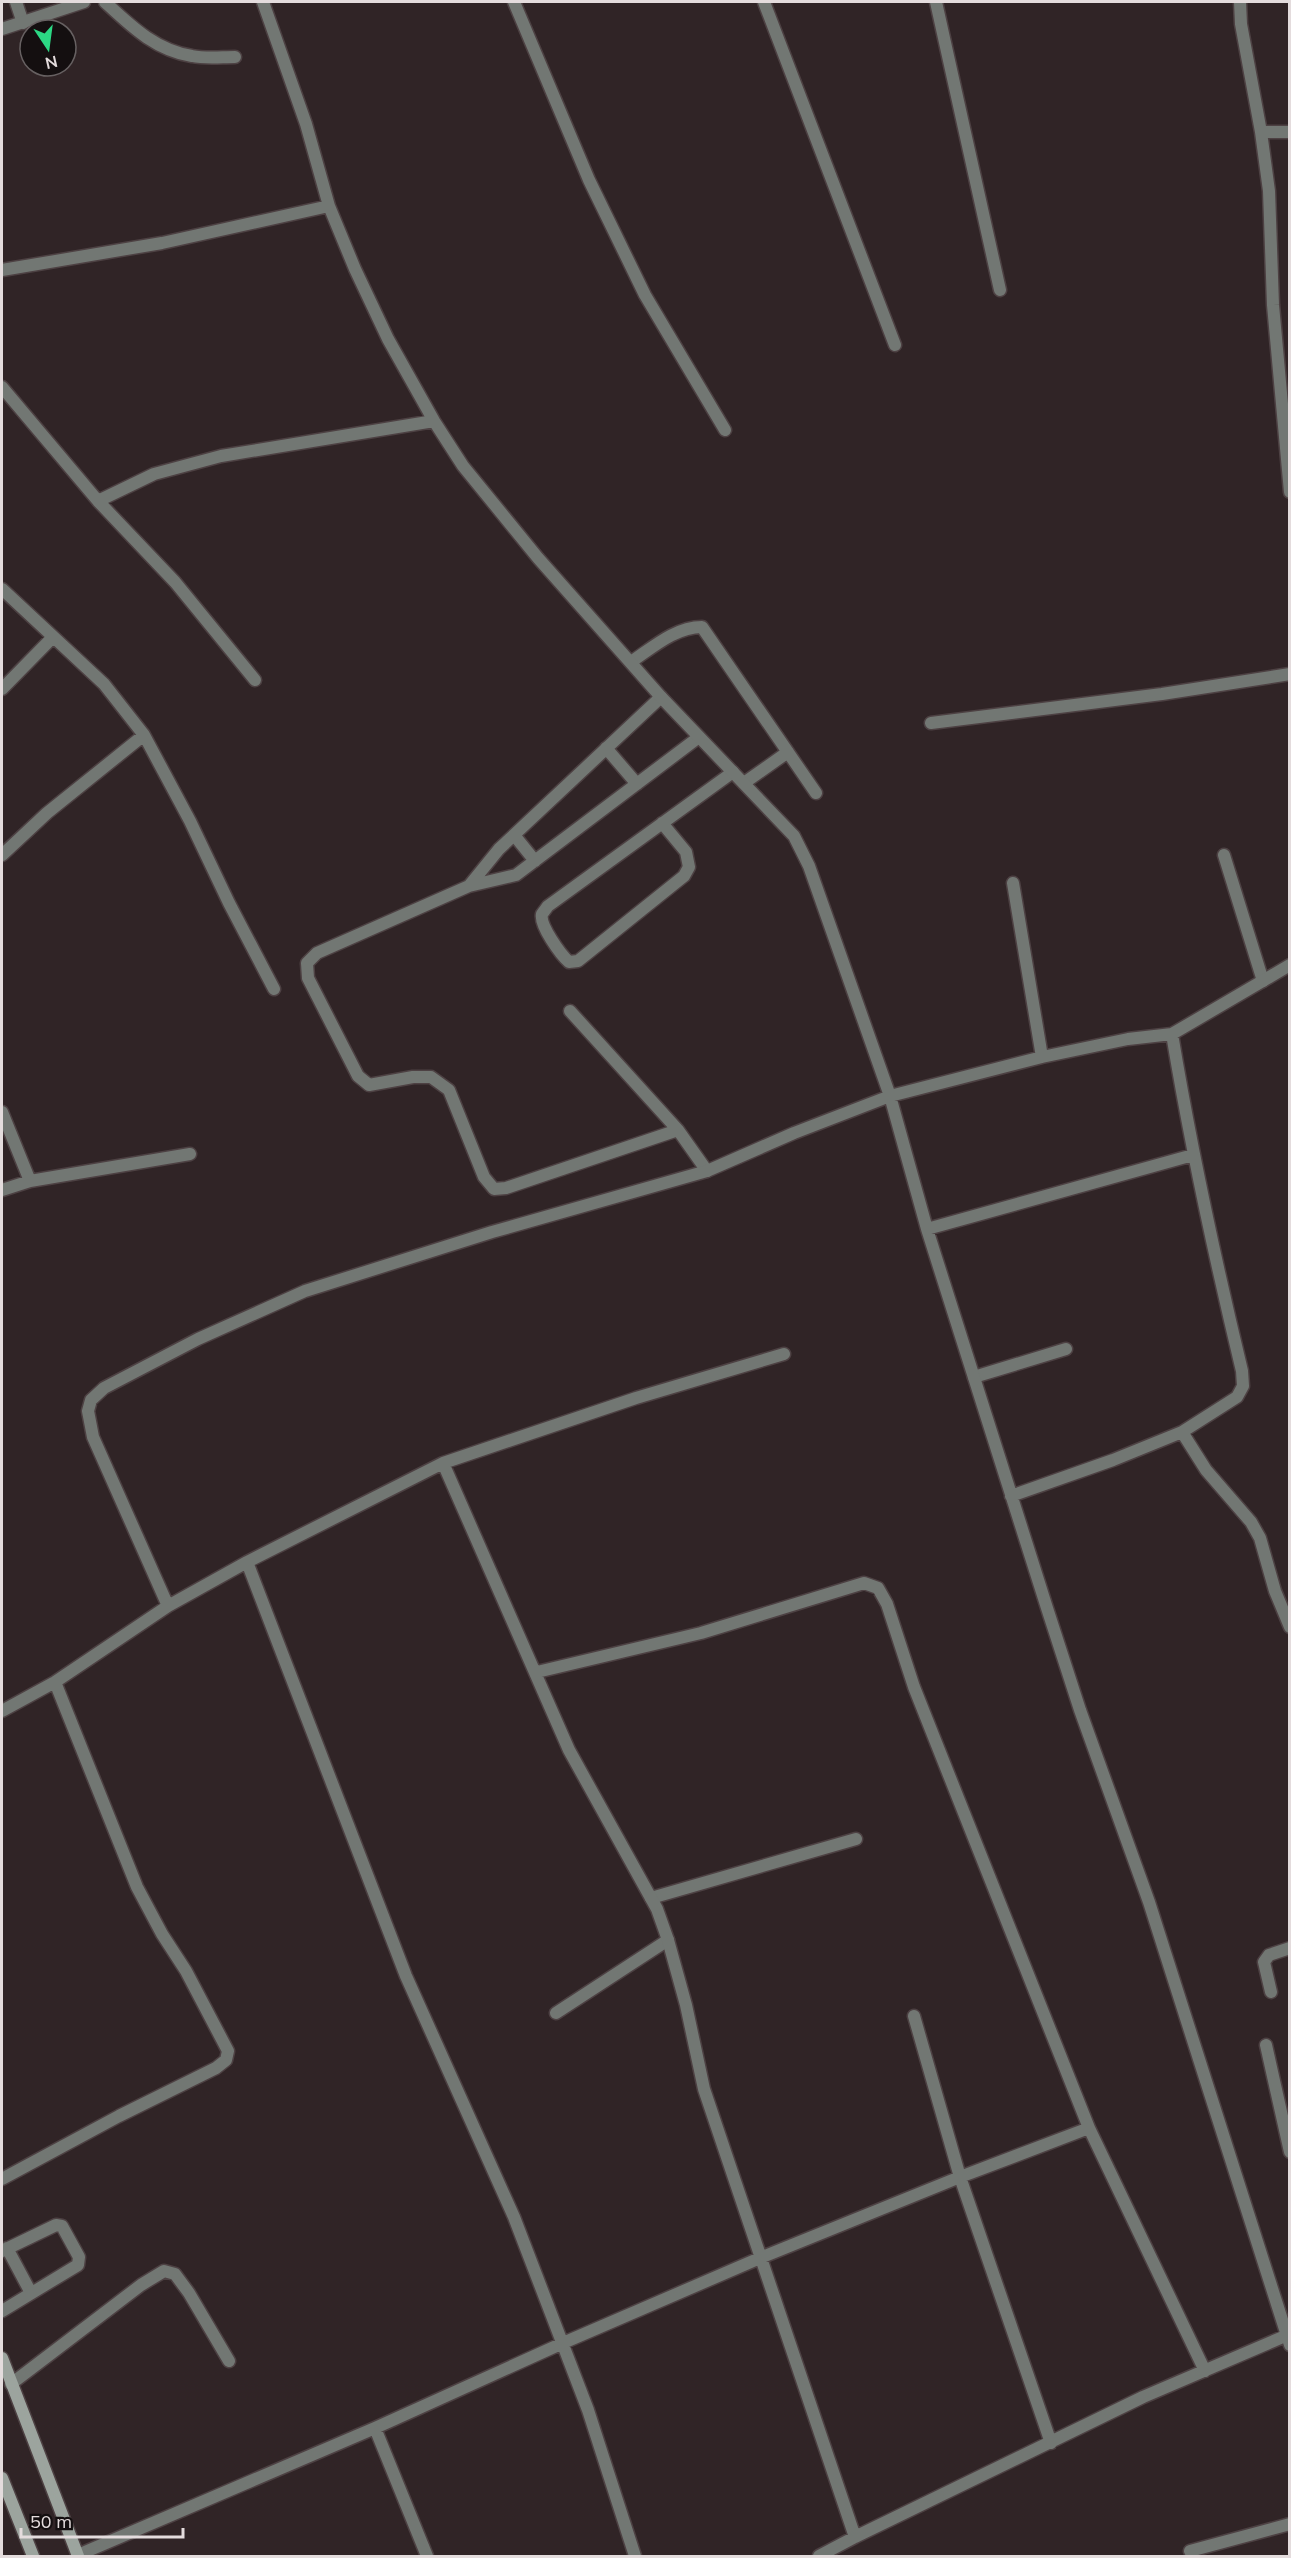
<svg xmlns="http://www.w3.org/2000/svg" width="1291" height="2558" viewBox="0 0 1291 2558" font-family="Mulish,sans-serif">
	<style>
		.lines { fill: none; stroke-linecap: round; stroke-linejoin: round }
		.service-casing { stroke: #4d4143; stroke-width: 15 }
		.minor-casing { stroke: #4d4143; stroke-width: 15 }
		.secondary-casing { stroke: #4d4143; stroke-width: 15 }
		.service { stroke: #727773; stroke-width: 12 }
		.minor { stroke: #727773; stroke-width: 12 }
		.secondary { stroke: #9ca49e; stroke-width: 12 }
	</style>
	<rect width="100%" height="100%" fill="#302426"/>
	<g class="lines">
		<g class="service-casing">
			<path id="service" d="M 16,2 L 23,23
				M 105,2 C 131,26 155,50 192,56 C 206,59 221,57 235,57
				M 764,2 L 895,345
				M 631,662 C 652,648 675,627 702,627 L 816,793
				M 606,748 L 637,784
				M 744,783 L 788,752
				M 662,823 L 686,852 L 689,867 L 684,876 L 578,961 L 569,962 C 561,955 539,925 542,914 C 543,913 547,907 548,906 L 733,772
				M 514,835 L 535,861
				M 1224,855 L 1263,981
				M 469,886 L 499,849 L 661,697
				M 570,1011 L 678,1130 L 707,1171
				M 678,1130 L 506,1188 L 494,1189 L 484,1177 L 449,1090 L 431,1077 L 413,1077 L 369,1085 L 358,1076 L 308,978 L 307,963 L 317,953 L 469,886 L 516,875 L 699,737
				M 974,1377 L 1066,1349
				M 651,1898 L 856,1839
				M 1271,1992 L 1264,1962 L 1269,1955 L 1290,1948
				M 556,2013 L 668,1940
				M 7,2248 L 31,2293
				M 2,2251 L 56,2225 L 62,2226 L 79,2257 L 78,2265 L 2,2311
				M 1190,2551 L 1290,2524"/>
		</g>
		<g class="minor-casing">
			<path id="minor" d="M 263,2 L 306,124 L 329,206 L 355,269 L 388,339 L 434,421 L 463,466 L 538,558 L 661,697 L 794,836 L 809,866 L 890,1096 L 927,1229 L 1047,1608 L 1080,1710 L 1149,1902 L 1290,2345
				M 514,2 L 589,180 L 645,295 L 725,430
				M 936,2 L 1000,290
				M 1240,2 L 1241,24 L 1261,132 L 1269,191 L 1273,305 L 1290,492
				M 2,29 L 84,2
				M 1261,132 L 1290,132
				M 2,270 L 162,243 L 329,206
				M 2,387 L 98,501 L 175,582 L 255,680
				M 98,501 L 154,474 L 221,456 L 434,421
				M 2,589 L 104,684 L 144,735 L 190,821 L 229,903 L 274,989
				M 2,689 L 53,637
				M 931,723 L 1162,694 L 1290,674
				M 2,855 L 47,813 L 144,735
				M 1013,883 L 1042,1057
				M 2,1112 L 30,1181
				M 2,1190 L 30,1181 L 190,1154
				M 927,1229 L 1193,1155
				M 1182,1432 L 1206,1470 L 1251,1522 L 1260,1538 L 1275,1591 L 1290,1627
				M 443,1463 L 569,1750 L 657,1909 L 668,1940 L 686,2005 L 704,2089 L 855,2537
				M 1011,1496 L 1113,1460 L 1182,1432 L 1237,1397 L 1243,1386 L 1242,1371 C 1215,1259 1191,1148 1172,1034
				M 247,1562 L 406,1976 L 514,2217 L 588,2410 L 635,2556
				M 168,1606 L 93,1437 L 88,1411 L 91,1400 L 104,1388 L 198,1339 L 305,1291 L 492,1232 L 707,1171 L 794,1133 L 890,1096 L 1042,1057 L 1128,1039 L 1172,1034 L 1290,965
				M 537,1672 L 701,1633 L 864,1583 L 878,1588 L 887,1604 L 914,1687 L 1089,2128 L 1205,2371
				M 2,1711 L 55,1682 L 168,1606 L 247,1562 L 443,1463 L 636,1398 L 784,1354
				M 914,2016 L 960,2177 L 1051,2443
				M 1266,2045 L 1290,2152
				M 2,2179 L 119,2116 L 216,2068 L 226,2060 L 228,2051 L 186,1971 L 162,1934 L 137,1887 L 55,1682
				M 11,2384 L 141,2285 L 164,2271 L 175,2274 L 189,2293 L 229,2361
				M 375,2428 L 427,2556
				M 78,2555 L 375,2428 L 563,2343 L 760,2258 L 960,2177 L 1089,2128
				M 819,2556 L 855,2537 L 1143,2397 L 1290,2334"/>
		</g>
		<g class="secondary-casing">
			<path id="secondary" d="M 2,2358 L 78,2556
				M 2,2478 L 33,2556"/>
		</g>
		<use href="#service" class="service"/>
		<use href="#minor" class="minor"/>
		<use href="#secondary" class="secondary"/>
	</g>
	<rect width="1291" height="2558" fill="none" stroke="#e4dcdd" stroke-width="6"/>
	<g transform="translate(48 48) rotate(167)"><circle r="28" fill="#140f10" stroke="#676162" stroke-width="1.5"/>
	<path d="M0-4.5L10 22L0 15L-10 22Z" fill="#2cd884"/>
	<text y="-9" font-size="16" font-weight="bold" text-anchor="middle" fill="#e4dcdd">N</text>
	</g>
	<path d="M21 2528v9h162v-9" fill="none" stroke="#e4dcdd" stroke-width="3"/>
	<text x="30" y="2528" font-size="18" fill="#e4dcdd" stroke="#140f10" stroke-width="4.5" paint-order="stroke">50 m</text>
</svg>
